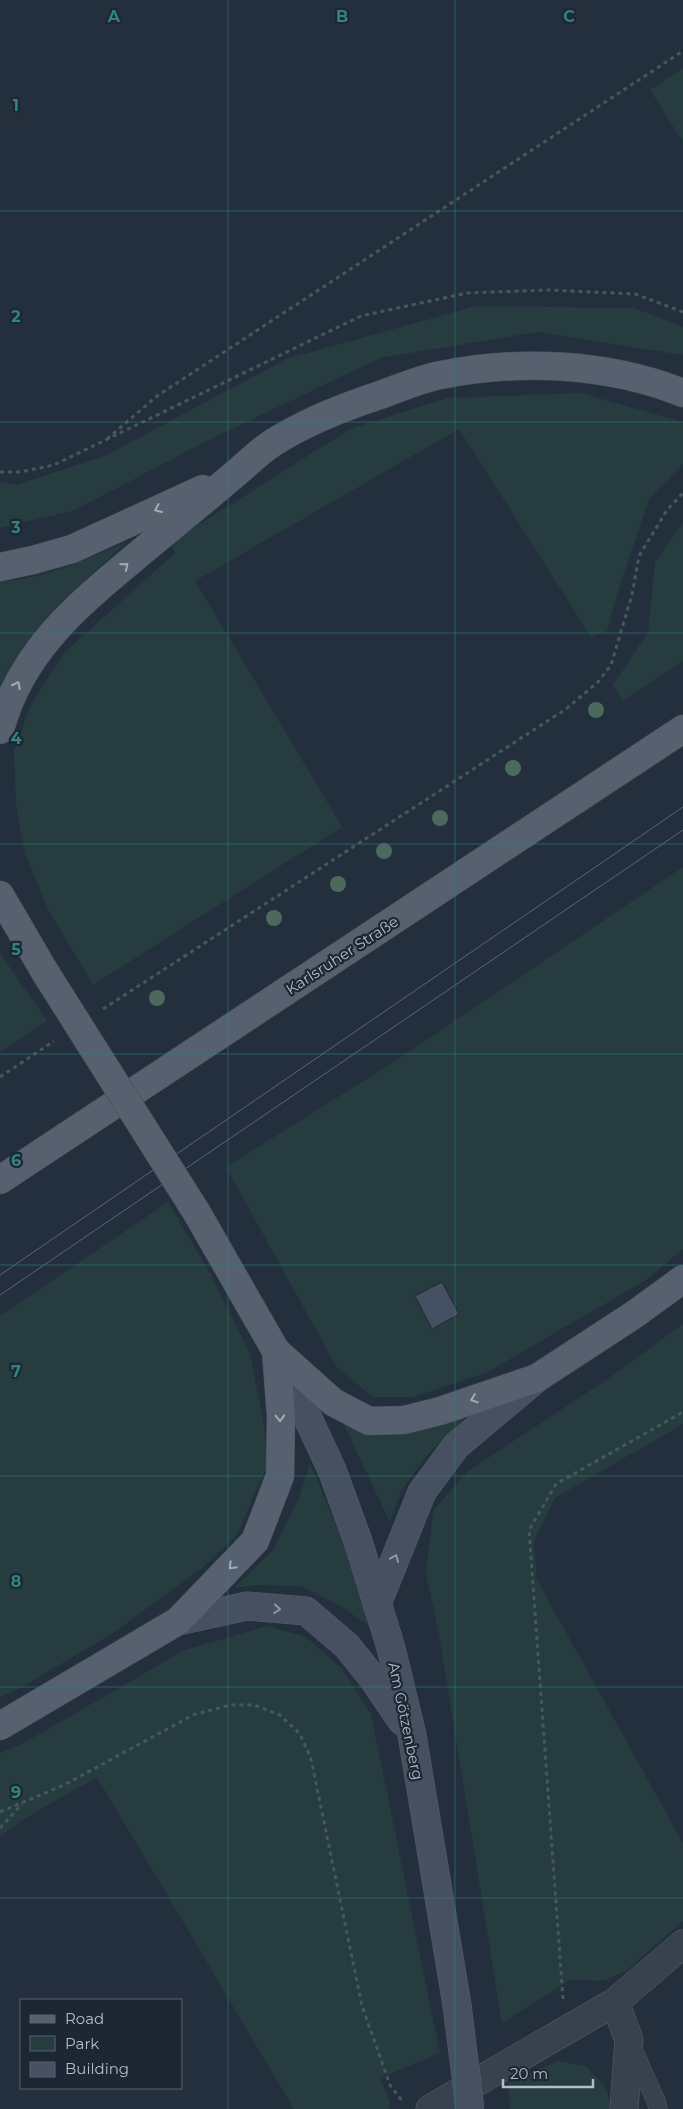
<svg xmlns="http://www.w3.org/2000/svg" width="683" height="2109" viewBox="0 0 683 2109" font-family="Montserrat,sans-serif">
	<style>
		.green { fill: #263c3f }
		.building { fill: #455162; stroke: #1f2835 }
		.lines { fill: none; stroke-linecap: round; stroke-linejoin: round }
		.lane-casing { stroke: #565f6c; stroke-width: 19 }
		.street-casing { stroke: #565f6c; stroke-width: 29 }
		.secondary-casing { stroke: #565f6c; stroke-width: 29 }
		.primary-casing { stroke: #414a57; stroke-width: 29 }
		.path { stroke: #44595c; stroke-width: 3; stroke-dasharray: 4 4; stroke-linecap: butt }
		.lane { stroke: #38414e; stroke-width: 18 }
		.street { stroke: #38414e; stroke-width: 28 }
		.secondary { stroke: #465061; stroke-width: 28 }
		.primary { stroke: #56606e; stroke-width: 28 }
		.tram { stroke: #5a6575; stroke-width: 1 }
		.secondary-bridge-casing { stroke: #565f6c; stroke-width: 29; stroke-linecap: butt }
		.primary-bridge-casing { stroke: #414a57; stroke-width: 29; stroke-linecap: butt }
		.secondary-bridge { stroke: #465061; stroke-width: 28 }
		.primary-bridge { stroke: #56606e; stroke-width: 28 }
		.tree { fill: #4b6a5d }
		.oneway { stroke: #a1aab7 }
		.oneway2 { stroke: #8e96a5 }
		.grid { fill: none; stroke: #308480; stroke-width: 1; stroke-opacity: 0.55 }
		.labels { text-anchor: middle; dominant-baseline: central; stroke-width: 4.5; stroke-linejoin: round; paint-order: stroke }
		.street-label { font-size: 15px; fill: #b4bcc9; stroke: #1d2633 }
		.grid-label { font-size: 16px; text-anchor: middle; font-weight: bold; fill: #308480; stroke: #1d2633; stroke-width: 4.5; stroke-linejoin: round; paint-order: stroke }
	</style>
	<rect width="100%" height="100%" fill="#242f3e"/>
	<path class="green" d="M 683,68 L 683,142 L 650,90 Z
		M 476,306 L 634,308 L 683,327 L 683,355 L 537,332 L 380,358 L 203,443 L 75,510 L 0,528 L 0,482 L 16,485 L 105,456 L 286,359 Z
		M 581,393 L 683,422 L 683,464 L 649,499 L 619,588 L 607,631 L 591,637 L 459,429 L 195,581 L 342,827 L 93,985 L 49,911 L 25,854 L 16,804 L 14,751 L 30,706 L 64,653 L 175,553 L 170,543 L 350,429 L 447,398 Z
		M 683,523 L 683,661 L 623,701 L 613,685 L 648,632 L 655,562 Z
		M 128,541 C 81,584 26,628 0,687 L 0,581 C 42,581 90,557 128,541 Z
		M 683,867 L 683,1249 L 646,1280 L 488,1372 L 414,1397 L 372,1397 L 336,1366 L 226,1167 L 400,1058 Z
		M 0,953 L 47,1021 L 0,1052 Z
		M 168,1202 L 212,1277 L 250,1354 L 264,1425 L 267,1466 L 237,1535 L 201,1569 L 110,1635 L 13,1692 L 0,1697 L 0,1316 Z
		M 683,1324 L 683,1424 L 555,1498 L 534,1541 L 537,1580 L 683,1843 L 683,1921 L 626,1971 L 604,1981 L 570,1980 L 502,2023 L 438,1628 L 426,1574 L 433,1511 L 467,1472 L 606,1380 Z
		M 466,1417 L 430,1452 L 402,1489 L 390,1522 L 343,1423 L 391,1435 L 429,1429 Z
		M 310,1463 L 344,1543 L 373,1629 L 341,1606 L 301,1586 L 259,1585 L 234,1588 L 273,1550 L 298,1501 Z
		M 267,1626 L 306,1637 L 342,1669 L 371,1714 L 440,2053 L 380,2078 L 390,2103 L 389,2109 L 294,2109 L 97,1777 L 22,1820 L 0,1837 L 0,1753 L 22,1744 L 185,1650 Z
		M 559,2061 L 585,2066 L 604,2085 L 613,2109 L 510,2109 L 508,2082 Z"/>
	<path class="building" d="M 442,1282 L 459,1314 L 432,1329 L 415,1296 Z"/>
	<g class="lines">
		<g class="lane-casing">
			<path id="lane" d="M 631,2045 L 656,2101 L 658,2109"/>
		</g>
		<g class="street-casing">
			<path id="street" d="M 615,2002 L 629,2040 L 624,2109
				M 430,2109 L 615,2002 L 683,1944"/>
		</g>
		<g class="secondary-casing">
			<path id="secondary" d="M 277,1352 L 332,1470 L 358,1541 L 391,1648 L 412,1735 L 457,2005
				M 377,1604 L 422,1492 L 456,1446 L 537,1378
				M 178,1621 L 247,1606 L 306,1611 L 347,1646 L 374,1680 L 402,1721"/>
		</g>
		<g class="primary-casing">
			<path id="primary" d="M 0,567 L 33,560 L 72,549 L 203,489
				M 0,730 C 21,648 84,600 146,548 C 174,525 202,502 229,479 C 243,468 256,454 271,444 C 303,423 341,408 377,396 C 398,389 419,379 441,375 C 520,359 608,363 683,393
				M 0,895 L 45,972
				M 0,1180 L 683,729
				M 197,1213 L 276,1351 L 333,1402 L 369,1421 L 404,1420 L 440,1411 L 537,1378 L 635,1314 L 683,1279
				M 0,1726 L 178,1621 L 255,1541 L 280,1476 L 281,1417 L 276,1351"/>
		</g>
		<path class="path" d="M 107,439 L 157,396 L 683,51
			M 0,472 L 20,472 L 54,465 L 361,316 L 467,293 L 548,290 L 635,294 L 683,312
			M 103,1009 L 566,709 L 598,682 L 611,665 L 632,595 L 639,556 L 667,510 L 683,493
			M 0,1077 L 54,1041
			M 0,1812 L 64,1785 L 193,1715 L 230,1705 L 254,1705 L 280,1715 L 300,1734 L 311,1759 L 362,2006 L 390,2085 L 403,2102
			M 0,1828 L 22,1804
			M 563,1999 L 529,1530 L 556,1484 L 683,1412"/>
		<use href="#lane" class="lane"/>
		<use href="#street" class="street"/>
		<use href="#secondary" class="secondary"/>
		<use href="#primary" class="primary"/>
		<path class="tram" d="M 0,1275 L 683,807
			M 0,1295 L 683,830"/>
		<g class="secondary-bridge-casing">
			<path id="secondary-bridge" d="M 457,2005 L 470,2109"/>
		</g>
		<g class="primary-bridge-casing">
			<path id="primary-bridge" d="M 45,972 L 197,1213"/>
		</g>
		<use href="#secondary-bridge" class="secondary-bridge"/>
		<use href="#primary-bridge" class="primary-bridge"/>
	</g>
	<g class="tree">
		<circle cx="596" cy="710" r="8"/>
		<circle cx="513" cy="768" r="8"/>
		<circle cx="440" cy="818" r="8"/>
		<circle cx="384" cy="851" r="8"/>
		<circle cx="338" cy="884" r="8"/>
		<circle cx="274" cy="918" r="8"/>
		<circle cx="157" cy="998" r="8"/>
	</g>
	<defs><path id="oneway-chevron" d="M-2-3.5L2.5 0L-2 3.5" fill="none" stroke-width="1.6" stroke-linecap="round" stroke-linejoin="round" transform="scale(1.25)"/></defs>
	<g class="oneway">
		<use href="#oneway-chevron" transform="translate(158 509) rotate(156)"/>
		<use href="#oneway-chevron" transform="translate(125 566) rotate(-40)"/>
		<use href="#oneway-chevron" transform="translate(17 685) rotate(-63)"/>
		<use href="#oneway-chevron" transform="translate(474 1399) rotate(161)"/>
		<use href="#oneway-chevron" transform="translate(280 1418) rotate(88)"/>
		<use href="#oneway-chevron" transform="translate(232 1566) rotate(134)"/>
	</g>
	<g class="oneway2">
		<use href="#oneway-chevron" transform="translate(395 1558) rotate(-68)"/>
		<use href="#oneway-chevron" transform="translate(277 1609) rotate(5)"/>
	</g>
	<path class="grid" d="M 228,0 L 228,2109M 455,0 L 455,2109M 0,211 L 683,211M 0,422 L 683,422M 0,633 L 683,633M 0,844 L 683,844M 0,1054 L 683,1054M 0,1265 L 683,1265M 0,1476 L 683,1476M 0,1687 L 683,1687M 0,1898 L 683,1898"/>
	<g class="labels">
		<g class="street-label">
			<text transform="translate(342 955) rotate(-33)">Karlsruher Straße</text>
			<text transform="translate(406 1721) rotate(78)">Am Götzenberg</text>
		</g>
	</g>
	<g class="grid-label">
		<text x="114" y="22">A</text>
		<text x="342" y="22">B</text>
		<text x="569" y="22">C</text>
		<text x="16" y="111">1</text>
		<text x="16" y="322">2</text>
		<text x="16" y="533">3</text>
		<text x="16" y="744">4</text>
		<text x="16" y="955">5</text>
		<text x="16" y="1166">6</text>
		<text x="16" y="1377">7</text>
		<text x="16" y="1587">8</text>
		<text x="16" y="1798">9</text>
	</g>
	<rect x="20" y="1999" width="162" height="90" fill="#1d2633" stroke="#59626f"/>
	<rect x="30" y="2015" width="25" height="8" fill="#56606e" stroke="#59626f"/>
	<text x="65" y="2024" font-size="15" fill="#b4bcc9">Road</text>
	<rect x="30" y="2036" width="25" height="15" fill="#263c3f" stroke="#59626f"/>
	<text x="65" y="2049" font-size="15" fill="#b4bcc9">Park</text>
	<rect x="30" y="2062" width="25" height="15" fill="#455162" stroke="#59626f"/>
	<text x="65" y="2074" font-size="15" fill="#b4bcc9">Building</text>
	<path d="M503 2079v8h90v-8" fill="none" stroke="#b4bcc9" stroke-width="2.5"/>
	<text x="510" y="2079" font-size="15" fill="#b4bcc9" stroke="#1d2633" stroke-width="4" paint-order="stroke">20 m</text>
</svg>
